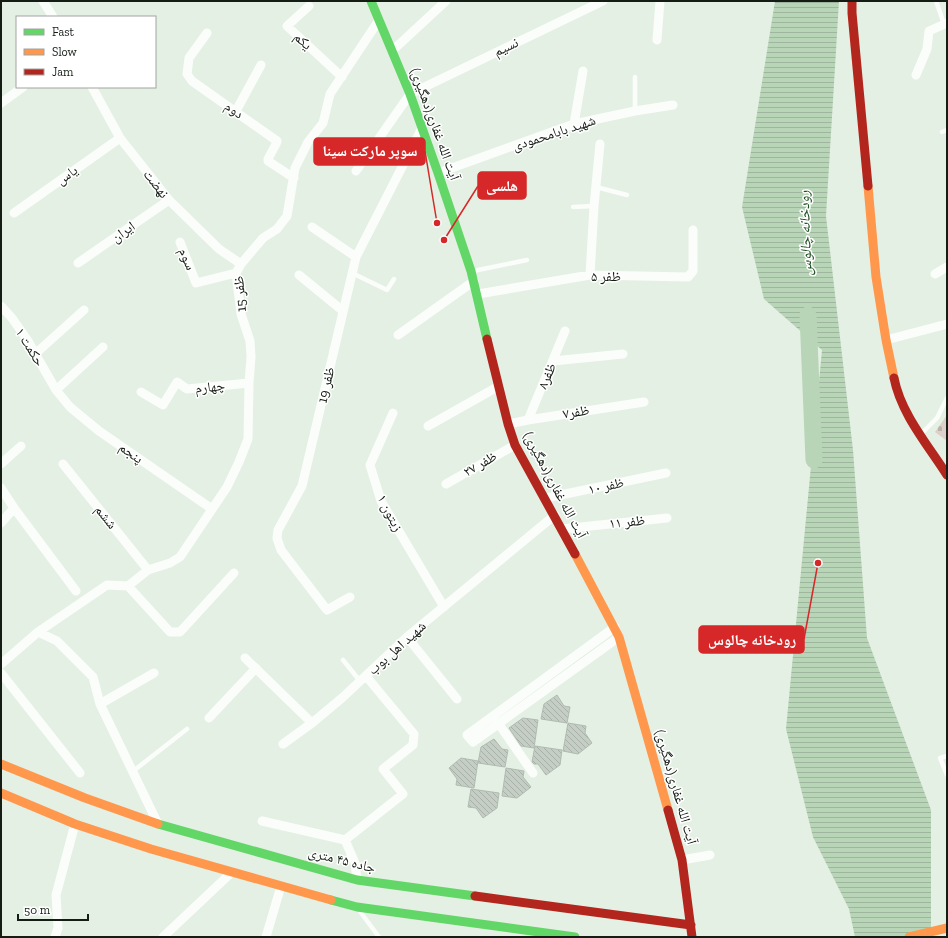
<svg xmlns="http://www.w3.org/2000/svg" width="948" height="938" viewBox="0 0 948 938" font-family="'Zilla Slab','Noto Naskh Arabic',serif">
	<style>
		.cemetery { fill: url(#cemetery-stones) }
		.water { fill: url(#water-rules) }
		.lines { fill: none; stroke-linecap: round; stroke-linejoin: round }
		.river { stroke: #b9d5b8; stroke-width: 17 }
		.building { fill: url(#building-back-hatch); stroke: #b1bbb1 }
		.lane { stroke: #fbfdfb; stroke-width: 4.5 }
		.street { stroke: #fbfdfb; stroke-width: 9 }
		.fast { stroke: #63d668; stroke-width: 9 }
		.slow { stroke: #ff974d; stroke-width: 9 }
		.jam { stroke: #b3261e; stroke-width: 9 }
		.labels { text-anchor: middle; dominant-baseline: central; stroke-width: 3; stroke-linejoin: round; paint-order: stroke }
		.street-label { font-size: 14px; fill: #141c14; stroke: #fff }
		.water-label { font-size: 15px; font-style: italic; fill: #1f4f21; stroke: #fff }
		.leader { fill: none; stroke: #d62828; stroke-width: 1.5 }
		.callout-dot { fill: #d62828; stroke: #fff; stroke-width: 1.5 }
		.callout { fill: #d62828; stroke: #d62828; stroke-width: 1.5 }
		.callout-label { font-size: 15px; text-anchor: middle; font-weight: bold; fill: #fff }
	</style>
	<defs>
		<pattern id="cemetery-stones" width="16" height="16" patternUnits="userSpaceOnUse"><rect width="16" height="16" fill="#ddcfc9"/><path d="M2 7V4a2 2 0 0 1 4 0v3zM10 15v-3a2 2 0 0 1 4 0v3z" fill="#bdb1ac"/></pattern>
		<pattern id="water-rules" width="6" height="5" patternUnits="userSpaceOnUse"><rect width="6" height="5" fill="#b9d5b8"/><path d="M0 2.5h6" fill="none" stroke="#9eb69d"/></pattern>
		<pattern id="building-back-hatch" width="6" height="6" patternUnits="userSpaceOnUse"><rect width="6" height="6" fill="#c5cec4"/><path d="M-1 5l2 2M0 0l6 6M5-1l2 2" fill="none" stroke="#a8b0a8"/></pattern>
	</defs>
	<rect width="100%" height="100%" fill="#e4f0e3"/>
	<path class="cemetery" d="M 947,415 L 947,441 L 935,432 Z"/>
	<path class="water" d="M 775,1 L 839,1 L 826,216 L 853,450 L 867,638 L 931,810 L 931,937 L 855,937 L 849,909 L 813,837 L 786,729 L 822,350 L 764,299 L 742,207 Z"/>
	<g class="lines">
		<path class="river" d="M 808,315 L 814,460"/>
	</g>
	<path class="building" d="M 557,695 L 564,706 L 570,707 L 567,723 L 541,719 L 544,704 Z
		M 523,718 L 538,720 L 534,748 L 521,746 L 509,728 Z
		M 568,723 L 586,726 L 585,733 L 592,743 L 578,754 L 563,751 Z
		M 494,739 L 502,749 L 508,750 L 505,767 L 478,763 L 481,747 Z
		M 535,746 L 562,750 L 560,765 L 546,775 L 538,764 L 534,764 L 532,762 Z
		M 461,758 L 478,761 L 474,788 L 456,785 L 457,779 L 449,768 Z
		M 506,768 L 524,771 L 523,777 L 531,787 L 517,798 L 502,796 Z
		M 471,789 L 499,793 L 497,808 L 483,818 L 476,808 L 468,807 Z"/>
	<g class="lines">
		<path class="lane" d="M 936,1 L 944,24
			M 635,111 L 635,77
			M 942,132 L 947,130
			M 596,187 L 627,195
			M 573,207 L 594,206
			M 473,271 L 527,260
			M 352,273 L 387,290 L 394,279
			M 921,434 L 937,418 L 947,398
			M 343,660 L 360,681
			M 947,756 L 940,758 L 947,775
			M 132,772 L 187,729
			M 359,910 L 379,937"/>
		<path class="street" d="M 43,1 L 53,17
			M 309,6 L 287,26 L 342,77
			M 207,33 L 189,58 L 187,74 L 192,81 L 277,141 L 276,144 L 268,159 L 268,161 L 294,178
			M 657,40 L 660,1
			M 392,51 L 446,1
			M 916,75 L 927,49 L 929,31 L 947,23
			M 92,87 L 120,138 L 169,200 L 219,249 L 241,264
			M 1,103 L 23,87
			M 236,111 L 261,65
			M 574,124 L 583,71
			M 356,171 L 410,94 L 603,1
			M 438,173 L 574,124 L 635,111 L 673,105
			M 14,213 L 120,138
			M 312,227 L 356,257
			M 180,242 L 196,283 L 236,273
			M 78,263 L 169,200
			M 935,274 L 947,267
			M 299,275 L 343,311
			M 590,275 L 594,206 L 600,144
			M 478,294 L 590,275 L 688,277 L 693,271 L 693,230
			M 1,306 L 12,318 L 28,341 L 56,390 L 70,407 L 99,431 L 212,509
			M 398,335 L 474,281
			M 886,340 L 947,324
			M 35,354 L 84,310
			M 553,361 L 623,354
			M 56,390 L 103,347
			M 141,392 L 163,405 L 177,382 L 187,389 L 249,383
			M 393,413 L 370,465 L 381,501 L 444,607
			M 528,420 L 565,331
			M 508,424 L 528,420 L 644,402
			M 428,426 L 499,386
			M 1,464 L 21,446
			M 63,464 L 148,570
			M 446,484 L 515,445
			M 1,488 L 14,508 L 1,523
			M 546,498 L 666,473
			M 14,508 L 76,591
			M 562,529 L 667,518
			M 128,586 L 170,632 L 180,632 L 234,573
			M 350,597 L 327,610 L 281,550 L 277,538 L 278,530 L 302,486 L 356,257 L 422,128
			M 615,627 L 467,735 L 473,742 L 619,637
			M 38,632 L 57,641 L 93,677 L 100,704 L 158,824
			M 407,637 L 457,699
			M 245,658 L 312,723 L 342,698 L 407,637 L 555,515
			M 1,664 L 38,632 L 107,585 L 128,586 L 148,570 L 170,563 L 180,557 L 227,487 L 239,462 L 248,439 L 249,383 L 251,357 L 250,341 L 241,314 L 236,273 L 241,264 L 263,238 L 277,229 L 287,216 L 295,168 L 308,142 L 323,123 L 330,94 L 379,20
			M 1,673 L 80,773
			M 100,704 L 154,673
			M 209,718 L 256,668
			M 496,720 L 533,773
			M 283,744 L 312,723
			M 262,821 L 345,840 L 403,794 L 383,769 L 413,745 L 414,734 L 366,676
			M 345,840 L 355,863 L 357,880
			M 682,860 L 710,855
			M 55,937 L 58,928 L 56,895 L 75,824
			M 163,937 L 232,872
			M 266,937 L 281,886"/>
		<path class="fast" d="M 371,1 L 410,94 L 438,173 L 471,271 L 487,339
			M 158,824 L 357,880 L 475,896
			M 331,900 L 357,907 L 575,937"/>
		<path class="slow" d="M 868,186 L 876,277 L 886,340 L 894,378
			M 575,554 L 619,637 L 668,810
			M 1,764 L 85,798 L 158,824
			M 1,793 L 75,824 L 151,849 L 331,900
			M 909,937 L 947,928"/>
		<path class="jam" d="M 852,1 L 852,13 L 868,186
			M 487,339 L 508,424 L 515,445 L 575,554
			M 894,378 C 901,414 928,445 947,475
			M 668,810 L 682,860 L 692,937
			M 475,896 L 691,925"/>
	</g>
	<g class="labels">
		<g class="street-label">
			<text transform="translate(303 41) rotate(43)">یکم</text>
			<text transform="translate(506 47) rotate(-26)">نسیم</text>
			<text transform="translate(234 110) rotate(35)">دوم</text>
			<text transform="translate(435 124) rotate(70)">آیت الله غفاری(دهگیری)</text>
			<text transform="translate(554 133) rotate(-18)">شهید بابامحمودی</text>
			<text transform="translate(67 175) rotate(-35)">یاس</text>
			<text transform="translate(156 184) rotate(52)">نهضت</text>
			<text transform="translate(123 232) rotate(-35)">ایران</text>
			<text transform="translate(187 259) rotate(67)">سوم</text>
			<text x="606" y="276">ظفر ۵</text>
			<text transform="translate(240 294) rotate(-95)">ظفر 15</text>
			<text transform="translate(30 347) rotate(58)">حکمت ۱</text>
			<text transform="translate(547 376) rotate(-67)">ظفر۸</text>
			<text transform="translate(326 385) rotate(-77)">ظفر 19</text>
			<text transform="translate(210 387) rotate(-6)">چهارم</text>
			<text transform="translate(576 412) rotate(-9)">ظفر۷</text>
			<text transform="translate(131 453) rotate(35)">پنجم</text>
			<text transform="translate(480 464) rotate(-30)">ظفر ۲۷</text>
			<text transform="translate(555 485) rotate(62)">آیت الله غفاری(دهگیری)</text>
			<text transform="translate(606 486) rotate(-12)">ظفر ۱۰</text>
			<text transform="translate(390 513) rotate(63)">زیتون ۱</text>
			<text transform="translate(106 517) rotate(51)">ششم</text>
			<text transform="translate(627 522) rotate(-6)">ظفر ۱۱</text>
			<text transform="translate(397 648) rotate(-42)">شهید اهل بوب</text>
			<text transform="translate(676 787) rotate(74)">آیت الله غفاری(دهگیری)</text>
			<text transform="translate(342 860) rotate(14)">جاده ۴۵ متری</text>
		</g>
		<g class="water-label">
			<text transform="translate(805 233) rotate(-92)">رودخانه چالوس</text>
		</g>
	</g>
	<path class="leader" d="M437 223L425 151M444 240L478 186M818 563L804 639"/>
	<g class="callout-dot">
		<circle cx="437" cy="223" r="4"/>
		<circle cx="444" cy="240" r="4"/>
		<circle cx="818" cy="563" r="4"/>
	</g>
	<g class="callout">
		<rect x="314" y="138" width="111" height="27" rx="4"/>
		<rect x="478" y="172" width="48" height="27" rx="4"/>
		<rect x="699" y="626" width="105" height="27" rx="4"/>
	</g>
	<g class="callout-label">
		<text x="370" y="156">سوپر مارکت سینا</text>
		<text x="502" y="191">هلسی</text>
		<text x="752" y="645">رودخانه چالوس</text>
	</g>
	<rect width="948" height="938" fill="none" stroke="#141c14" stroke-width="4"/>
	<rect x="16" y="16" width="140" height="72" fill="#ffffff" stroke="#a1a4a1"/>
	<rect x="24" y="29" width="20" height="6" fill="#63d668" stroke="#a1a4a1"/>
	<text x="52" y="36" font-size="12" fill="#141c14">Fast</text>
	<rect x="24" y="49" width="20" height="6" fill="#ff974d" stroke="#a1a4a1"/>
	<text x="52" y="56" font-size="12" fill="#141c14">Slow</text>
	<rect x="24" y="69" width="20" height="6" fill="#b3261e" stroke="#a1a4a1"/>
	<text x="52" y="76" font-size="12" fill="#141c14">Jam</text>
	<path d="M18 914v6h70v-6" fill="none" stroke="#141c14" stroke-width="2"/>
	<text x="24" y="914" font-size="12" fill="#141c14" stroke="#ffffff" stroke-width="3" paint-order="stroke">50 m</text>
</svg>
